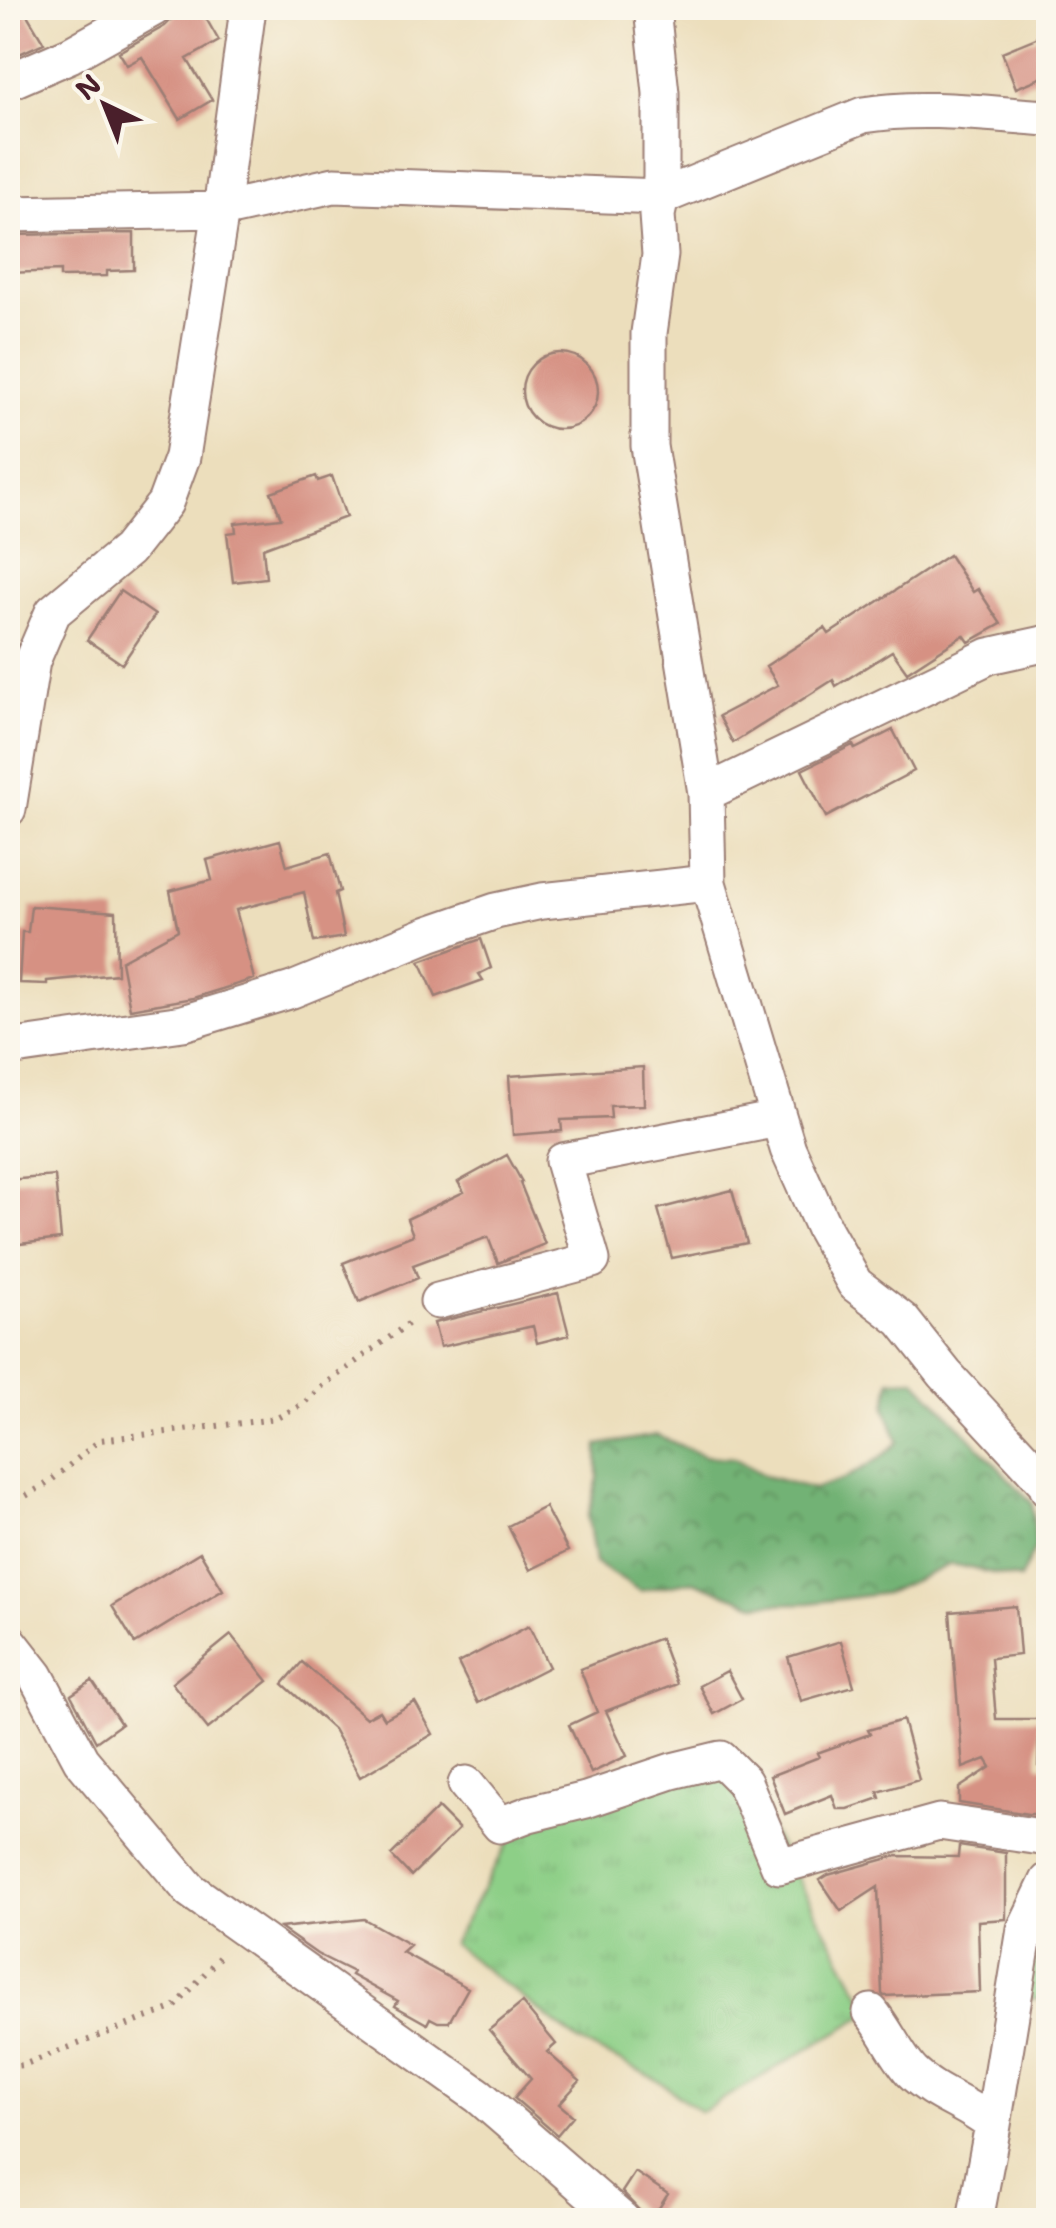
<svg xmlns="http://www.w3.org/2000/svg" width="1056" height="2228" viewBox="0 0 1056 2228" font-family="'Shantell Sans',sans-serif">
	<style>
		.grass { fill: url(#grass-tufts); stroke: #6c7759; stroke-width: 2.5 }
		.forest { fill: url(#forest-crowns); stroke: #5e6850; stroke-width: 2.5 }
		.building { fill: #d69183 }
		.lines { fill: none; stroke-linecap: round; stroke-linejoin: round }
		.street-casing { stroke: #9b7e74; stroke-width: 39 }
		.path { stroke: #9b7e74; stroke-width: 6; stroke-dasharray: 2.5 8; stroke-linecap: butt }
		.street { stroke: #fff; stroke-width: 35 }
	</style>
	<defs>
		<pattern id="grass-tufts" width="24" height="20" patternUnits="userSpaceOnUse" patternTransform="scale(2.5)"><rect width="24" height="20" fill="#8dcf87"/><path d="M3 7l-1-3M5 7V3M7 7l1-3M15 17l-1-3M17 17v-4M19 17l1-3" fill="none" stroke="#7bb175"/></pattern>
		<pattern id="forest-crowns" width="20" height="18" patternUnits="userSpaceOnUse" patternTransform="scale(2.5)"><rect width="20" height="18" fill="#72b274"/><path d="M2 6a3 3 0 1 1 6 0M12 15a3 3 0 1 1 6 0" fill="none" stroke="#60905f"/></pattern>
	</defs>
	<rect width="100%" height="100%" fill="#fbf7ec"/>
	<filter id="ink" filterUnits="userSpaceOnUse"><feTurbulence type="fractalNoise" baseFrequency=".01" numOctaves="2"/><feDisplacementMap in="SourceGraphic" scale="20" xChannelSelector="R" yChannelSelector="G"/><feConvolveMatrix kernelMatrix="1 2 1 2 8 2 1 2 1" color-interpolation-filters="sRGB"/></filter>
	<filter id="wash" filterUnits="userSpaceOnUse"><feTurbulence type="fractalNoise" baseFrequency=".0048" numOctaves="4" result="noise"/><feDisplacementMap in="SourceGraphic" scale="40" xChannelSelector="R" yChannelSelector="G"/><feGaussianBlur stdDeviation="2.25" result="paint"/><feColorMatrix in="noise" values="0 0 0 0 0 0 0 0 0 0 0 0 0 0 0 0 0 1.4 0 .05"/><feComposite in="paint" operator="in"/></filter>
	<g filter="url(#wash)">
		<rect width="100%" height="100%" fill="#ecdebc"/>
		<path class="grass" d="M 672,1771 L 744,1782 L 871,2012 L 701,2112 L 654,2078 L 580,2042 L 452,1944 L 513,1835 Z
			M 1048,1881 L 1048,2000 L 1023,1998 Z"/>
		<path class="forest" d="M 915,1379 L 1032,1503 L 1036,1546 L 1020,1579 L 951,1564 L 886,1593 L 810,1603 L 755,1604 L 693,1581 L 640,1591 L 595,1563 L 588,1517 L 598,1478 L 598,1445 L 657,1435 L 704,1456 L 734,1458 L 765,1476 L 814,1489 L 844,1479 L 880,1458 L 898,1442 L 886,1407 L 890,1380 Z"/>
		<g id="blocks">
			<path class="building" d="M 8,8 L 23,8 L 44,43 L 8,59 Z
				M 175,8 L 200,8 L 219,41 L 187,59 L 212,100 L 180,119 L 142,57 L 127,65 L 119,52 L 165,26 L 173,18 Z
				M 1048,33 L 1048,75 L 1016,88 L 1002,52 Z
				M 134,233 L 134,270 L 107,271 L 107,276 L 60,277 L 60,271 L 8,273 L 8,235 Z
				M522 391a38 38 0 1 1 76 0a38 38 0 1 1-76 0Z
				M 316,476 L 318,481 L 332,476 L 346,517 L 263,548 L 266,578 L 233,582 L 227,533 L 236,532 L 235,523 L 281,518 L 271,492 Z
				M 949,555 L 973,592 L 978,589 L 1001,624 L 969,642 L 964,635 L 907,672 L 892,651 L 836,686 L 833,680 L 733,743 L 719,716 L 778,685 L 766,666 L 825,628 L 829,634 Z
				M 120,591 L 155,615 L 122,664 L 87,640 Z
				M 893,730 L 914,771 L 826,817 L 802,770 L 853,745 L 855,749 Z
				M 280,840 L 287,866 L 330,853 L 340,891 L 335,893 L 344,937 L 314,942 L 304,892 L 236,910 L 254,979 L 193,998 L 130,1009 L 121,961 L 178,930 L 170,891 L 212,880 L 207,860 Z
				M 31,906 L 116,912 L 117,974 L 47,981 L 47,984 L 19,983 L 22,932 L 28,932 Z
				M 481,939 L 491,968 L 479,974 L 483,980 L 436,997 L 420,961 Z
				M 643,1067 L 644,1105 L 610,1106 L 611,1118 L 561,1120 L 562,1131 L 513,1135 L 509,1076 Z
				M 507,1155 L 522,1182 L 520,1183 L 545,1244 L 498,1263 L 488,1237 L 413,1265 L 418,1278 L 359,1302 L 343,1263 L 413,1235 L 407,1219 L 464,1192 L 458,1182 Z
				M 55,1176 L 61,1239 L 19,1244 L 18,1229 L 8,1230 L 8,1180 Z
				M 732,1190 L 747,1243 L 672,1258 L 658,1209 Z
				M 558,1293 L 569,1335 L 537,1343 L 533,1326 L 440,1347 L 434,1323 Z
				M 545,1507 L 568,1551 L 530,1570 L 508,1526 Z
				M 200,1552 L 223,1590 L 135,1644 L 112,1606 Z
				M 1016,1606 L 1020,1655 L 991,1658 L 996,1719 L 1039,1719 L 1038,1766 L 1048,1766 L 1048,1814 L 1028,1814 L 959,1803 L 959,1788 L 991,1767 L 986,1759 L 963,1768 L 950,1612 Z
				M 529,1626 L 549,1667 L 478,1703 L 458,1663 Z
				M 231,1635 L 268,1681 L 208,1729 L 172,1683 Z
				M 660,1638 L 677,1684 L 606,1711 L 627,1756 L 591,1773 L 569,1725 L 597,1712 L 580,1669 Z
				M 841,1641 L 854,1686 L 801,1701 L 788,1657 Z
				M 302,1662 L 366,1718 L 379,1711 L 384,1719 L 415,1702 L 433,1734 L 360,1777 L 333,1729 L 283,1684 Z
				M 727,1671 L 742,1699 L 714,1714 L 699,1686 Z
				M 92,1681 L 121,1724 L 96,1742 L 71,1695 Z
				M 903,1720 L 919,1780 L 878,1792 L 880,1798 L 848,1809 L 837,1809 L 832,1795 L 785,1814 L 770,1776 L 819,1757 L 817,1753 L 870,1734 L 868,1730 Z
				M 438,1808 L 459,1829 L 411,1876 L 391,1855 Z
				M 959,1846 L 1006,1853 L 1006,1919 L 978,1921 L 980,1992 L 884,1996 L 882,1994 L 878,1887 L 841,1911 L 820,1880 L 828,1875 L 896,1856 L 958,1857 Z
				M 364,1919 L 410,1945 L 402,1952 L 468,1988 L 449,2022 L 438,2022 L 430,2018 L 427,2024 L 395,2006 L 398,2001 L 351,1975 L 353,1972 L 317,1954 L 280,1928 Z
				M 522,2003 L 556,2044 L 547,2052 L 580,2081 L 559,2104 L 573,2116 L 557,2135 L 514,2098 L 531,2079 L 489,2030 Z
				M 635,2172 L 668,2194 L 652,2219 L 641,2212 L 622,2192 Z"/>
		</g>
	</g>
	<g filter="url(#ink)">
		<use href="#blocks" fill-opacity="0" stroke="#9b7e74" stroke-width="2.5"/>
		<g class="lines">
			<g class="street-casing">
				<path id="street" d="M 652,8 L 661,93 L 661,197 L 657,215 L 660,255 L 649,333 L 649,446 L 706,793 L 708,883 L 788,1149 L 823,1227 L 855,1284 L 902,1320 L 945,1374 L 1047,1484 L 1048,1489
					M 8,82 L 70,55 L 154,8
					M 8,214 L 221,210 L 334,185 L 661,197 L 863,115 C 924,105 987,114 1048,118
					M 706,793 L 989,656 L 1048,643
					M 8,809 L 32,661 L 53,612 L 128,550 L 165,503 L 182,457 L 221,210 L 248,8
					M 8,1048 L 183,1023 L 292,990 L 429,934 L 496,911 L 542,901 L 708,883
					M 438,1301 L 592,1260 L 563,1161 L 778,1119
					M 8,1640 L 36,1676 L 81,1760 L 190,1890 L 479,2096 L 622,2220
					M 466,1784 L 500,1825 L 529,1814 L 586,1800 L 672,1771 L 721,1759 L 744,1782 L 779,1866 L 939,1822 L 1048,1838
					M 871,2012 C 885,2029 898,2057 912,2072 C 935,2095 969,2104 993,2125
					M 975,2220 L 993,2125 L 1025,1929 L 1048,1881"/>
			</g>
			<path class="path" d="M 8,1506 L 48,1483 L 100,1440 L 275,1419 L 303,1404 L 321,1387 L 412,1321
				M 8,2067 L 23,2065 L 175,2007 L 222,1954"/>
			<use href="#street" class="street"/>
		</g>
	</g>
	<rect width="1056" height="2228" fill="none" stroke="#fbf7ec" stroke-width="40"/>
	<g transform="translate(105 105) rotate(317)" stroke="#fbf7ec" stroke-width="8" paint-order="stroke">
	<path d="M0-8L18 38L0 25L-18 38Z" fill="#4a1f2b"/>
	<text y="-15" font-size="28" font-weight="bold" text-anchor="middle" fill="#4a1f2b">N</text>
	</g>
</svg>
